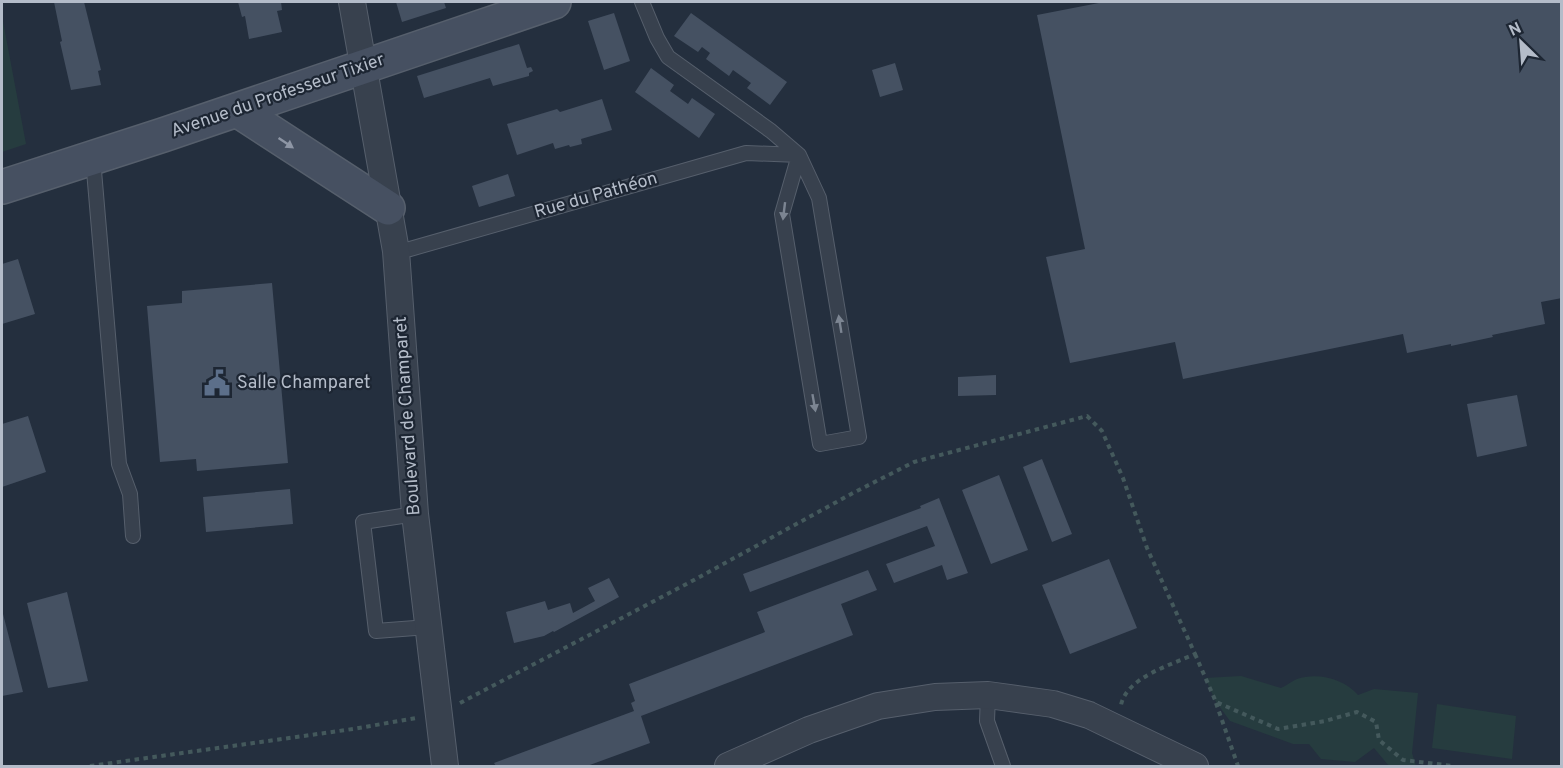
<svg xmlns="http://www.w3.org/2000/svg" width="1563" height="768" viewBox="0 0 1563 768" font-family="Overpass,sans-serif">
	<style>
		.green { fill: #263c3f }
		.building { fill: #455162 }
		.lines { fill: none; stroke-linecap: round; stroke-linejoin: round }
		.service-casing { stroke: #565f6c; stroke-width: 16 }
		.minor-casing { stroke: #565f6c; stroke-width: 28 }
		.secondary-casing { stroke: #565f6c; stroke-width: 36 }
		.path { stroke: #44595c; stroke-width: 4; stroke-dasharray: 4.5 4.5; stroke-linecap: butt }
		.service { stroke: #38414e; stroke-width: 14 }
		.minor { stroke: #38414e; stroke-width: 26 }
		.secondary { stroke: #465061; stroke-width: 33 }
		.oneway { fill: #8e96a5 }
		.oneway2 { fill: #7c8592 }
		.labels { text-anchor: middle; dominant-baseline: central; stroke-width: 4.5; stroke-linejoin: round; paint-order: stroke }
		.street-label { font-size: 18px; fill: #b4bcc9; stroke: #1d2633 }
		.poi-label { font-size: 18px; fill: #b4bcc9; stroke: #1d2633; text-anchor: start }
	</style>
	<rect width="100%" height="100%" fill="#242f3e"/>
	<path class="green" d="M 2,16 L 26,144 L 2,152 Z
		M 1241,676 L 1281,688 C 1286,686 1292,681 1297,679 C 1318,672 1344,679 1358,695 L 1374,689 L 1418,693 L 1412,753 L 1416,766 L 1389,766 L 1374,748 L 1355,762 L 1321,759 L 1309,744 L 1293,744 L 1230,721 L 1216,702 L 1205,678 Z
		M 1437,704 L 1516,716 L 1512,759 L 1432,748 Z"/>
	<path class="building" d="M 54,2 L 84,2 L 101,70 L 98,71 L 101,85 L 71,90 L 60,42 L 62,41 Z
		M 238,2 L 281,2 L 282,10 L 277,11 L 282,32 L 249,39 L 245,16 L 242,17 Z
		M 396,2 L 444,2 L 446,8 L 402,22 Z
		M 1104,2 L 1562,2 L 1562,298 L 1541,302 L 1545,324 L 1492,335 L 1493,337 L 1451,346 L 1451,344 L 1407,353 L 1403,334 L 1183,379 L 1175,342 L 1070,363 L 1046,257 L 1085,249 L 1037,15 Z
		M 614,13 L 630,61 L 604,70 L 588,21 Z
		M 691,13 L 787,82 L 770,105 L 747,88 L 751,83 L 733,70 L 729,76 L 706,59 L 710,53 L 702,47 L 698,52 L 674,36 Z
		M 519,44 L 527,68 L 531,67 L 533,71 L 529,73 L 529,76 L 493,86 L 490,78 L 424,98 L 417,76 Z
		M 895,63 L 903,90 L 880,97 L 872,70 Z
		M 651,68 L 674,85 L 670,91 L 688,104 L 692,98 L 715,114 L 699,138 L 635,92 Z
		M 602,99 L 612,130 L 581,139 L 582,144 L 570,147 L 569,145 L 555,149 L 553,143 L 517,155 L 507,124 L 557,109 L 560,112 Z
		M 508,174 L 515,196 L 479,207 L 472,186 Z
		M 18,259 L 35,314 L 2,324 L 2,264 Z
		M 272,283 L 288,463 L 197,471 L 196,459 L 160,462 L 147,306 L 182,303 L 182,291 Z
		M 996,375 L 996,395 L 958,396 L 958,377 Z
		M 1517,395 L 1527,446 L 1477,457 L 1467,404 Z
		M 28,416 L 46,472 L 2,487 L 2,424 Z
		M 1042,459 L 1072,534 L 1052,542 L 1023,467 Z
		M 999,475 L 1028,550 L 991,564 L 962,490 Z
		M 290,489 L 293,524 L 206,532 L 203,497 Z
		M 939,498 L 968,573 L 947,580 L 942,565 L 894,583 L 886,564 L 935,546 L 927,526 L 750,592 L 743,574 L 921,508 L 920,506 Z
		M 1109,559 L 1137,628 L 1070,654 L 1042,585 Z
		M 868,570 L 877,590 L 841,604 L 853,635 L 641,716 L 650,743 L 587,766 L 496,766 L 494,763 L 634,711 L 631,703 L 635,701 L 629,684 L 765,632 L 757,612 Z
		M 609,578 L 619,597 L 554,632 L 553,631 L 544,636 L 514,643 L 506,612 L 545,601 L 548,610 L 570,603 L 573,613 L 595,601 L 588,588 Z
		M 67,592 L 88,681 L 48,688 L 27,603 Z
		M 2,610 L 23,692 L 2,696 Z"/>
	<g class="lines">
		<g class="service-casing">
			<path id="service" d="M 642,2 L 657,38 L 668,57 L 771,131 L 799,155 L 819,198 L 859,437 L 820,444 L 782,214 L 799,155
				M 93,159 L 119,464 L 130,494 L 133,536
				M 396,251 L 410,249 L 746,153 L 799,155
				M 415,514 L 363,522 L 376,631 L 428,627
				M 988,695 L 987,721 L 1003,766"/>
		</g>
		<g class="minor-casing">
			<path id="minor" d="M 352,2 L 396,251 L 415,514 L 445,766
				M 728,766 L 809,730 L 878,706 L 935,697 L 988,695 L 1053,704 L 1089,715 L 1195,766"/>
		</g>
		<g class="secondary-casing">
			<path id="secondary" d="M 237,110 L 388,208
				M 2,187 L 163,135 L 554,2"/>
		</g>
		<path class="path" d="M 1195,654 L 1216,702 L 1278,729 L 1325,721 L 1357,712 L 1376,722 L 1379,740 L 1403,760 L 1453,766
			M 460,703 L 694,580 L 853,493 L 914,462 L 1087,416 L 1102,431 L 1123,478 L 1147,548 L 1195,654 C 1171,665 1127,677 1121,705
			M 1216,703 L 1238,766
			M 90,766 L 353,729 L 416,718"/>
		<use href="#service" class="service"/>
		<use href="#minor" class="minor"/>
		<use href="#secondary" class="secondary"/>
	</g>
	<defs><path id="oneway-solid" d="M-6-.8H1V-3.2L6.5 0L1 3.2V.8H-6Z" transform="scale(1.5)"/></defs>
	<use class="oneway" href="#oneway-solid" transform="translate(286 143) rotate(34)"/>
	<g class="oneway2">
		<use href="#oneway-solid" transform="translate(784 211) rotate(97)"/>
		<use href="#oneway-solid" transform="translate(840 324) rotate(-99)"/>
		<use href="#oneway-solid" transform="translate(814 403) rotate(80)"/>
	</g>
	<defs>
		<g id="civic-bare" transform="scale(2.07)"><path d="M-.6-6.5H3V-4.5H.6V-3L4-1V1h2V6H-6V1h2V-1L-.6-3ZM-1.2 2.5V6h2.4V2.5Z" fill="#5c6f8a" stroke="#1d2633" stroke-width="2.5" paint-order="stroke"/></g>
	</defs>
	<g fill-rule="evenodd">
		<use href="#civic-bare" x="217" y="383"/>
	</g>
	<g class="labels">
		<g class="street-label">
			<text transform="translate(278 96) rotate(-19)">Avenue du Professeur Tixier</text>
			<text transform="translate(596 196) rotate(-16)">Rue du Pathéon</text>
			<text transform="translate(408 416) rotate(-94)">Boulevard de Champaret</text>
		</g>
		<g class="poi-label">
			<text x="237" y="383">Salle Champaret</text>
		</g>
	</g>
	<rect width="1563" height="768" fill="none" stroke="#b4bcc9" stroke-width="6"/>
	<g transform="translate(1521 42) rotate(335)" stroke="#1d2633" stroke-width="4.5" paint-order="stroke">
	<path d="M0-4.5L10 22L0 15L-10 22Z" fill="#b4bcc9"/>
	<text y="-9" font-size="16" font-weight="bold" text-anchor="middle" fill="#b4bcc9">N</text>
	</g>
</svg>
